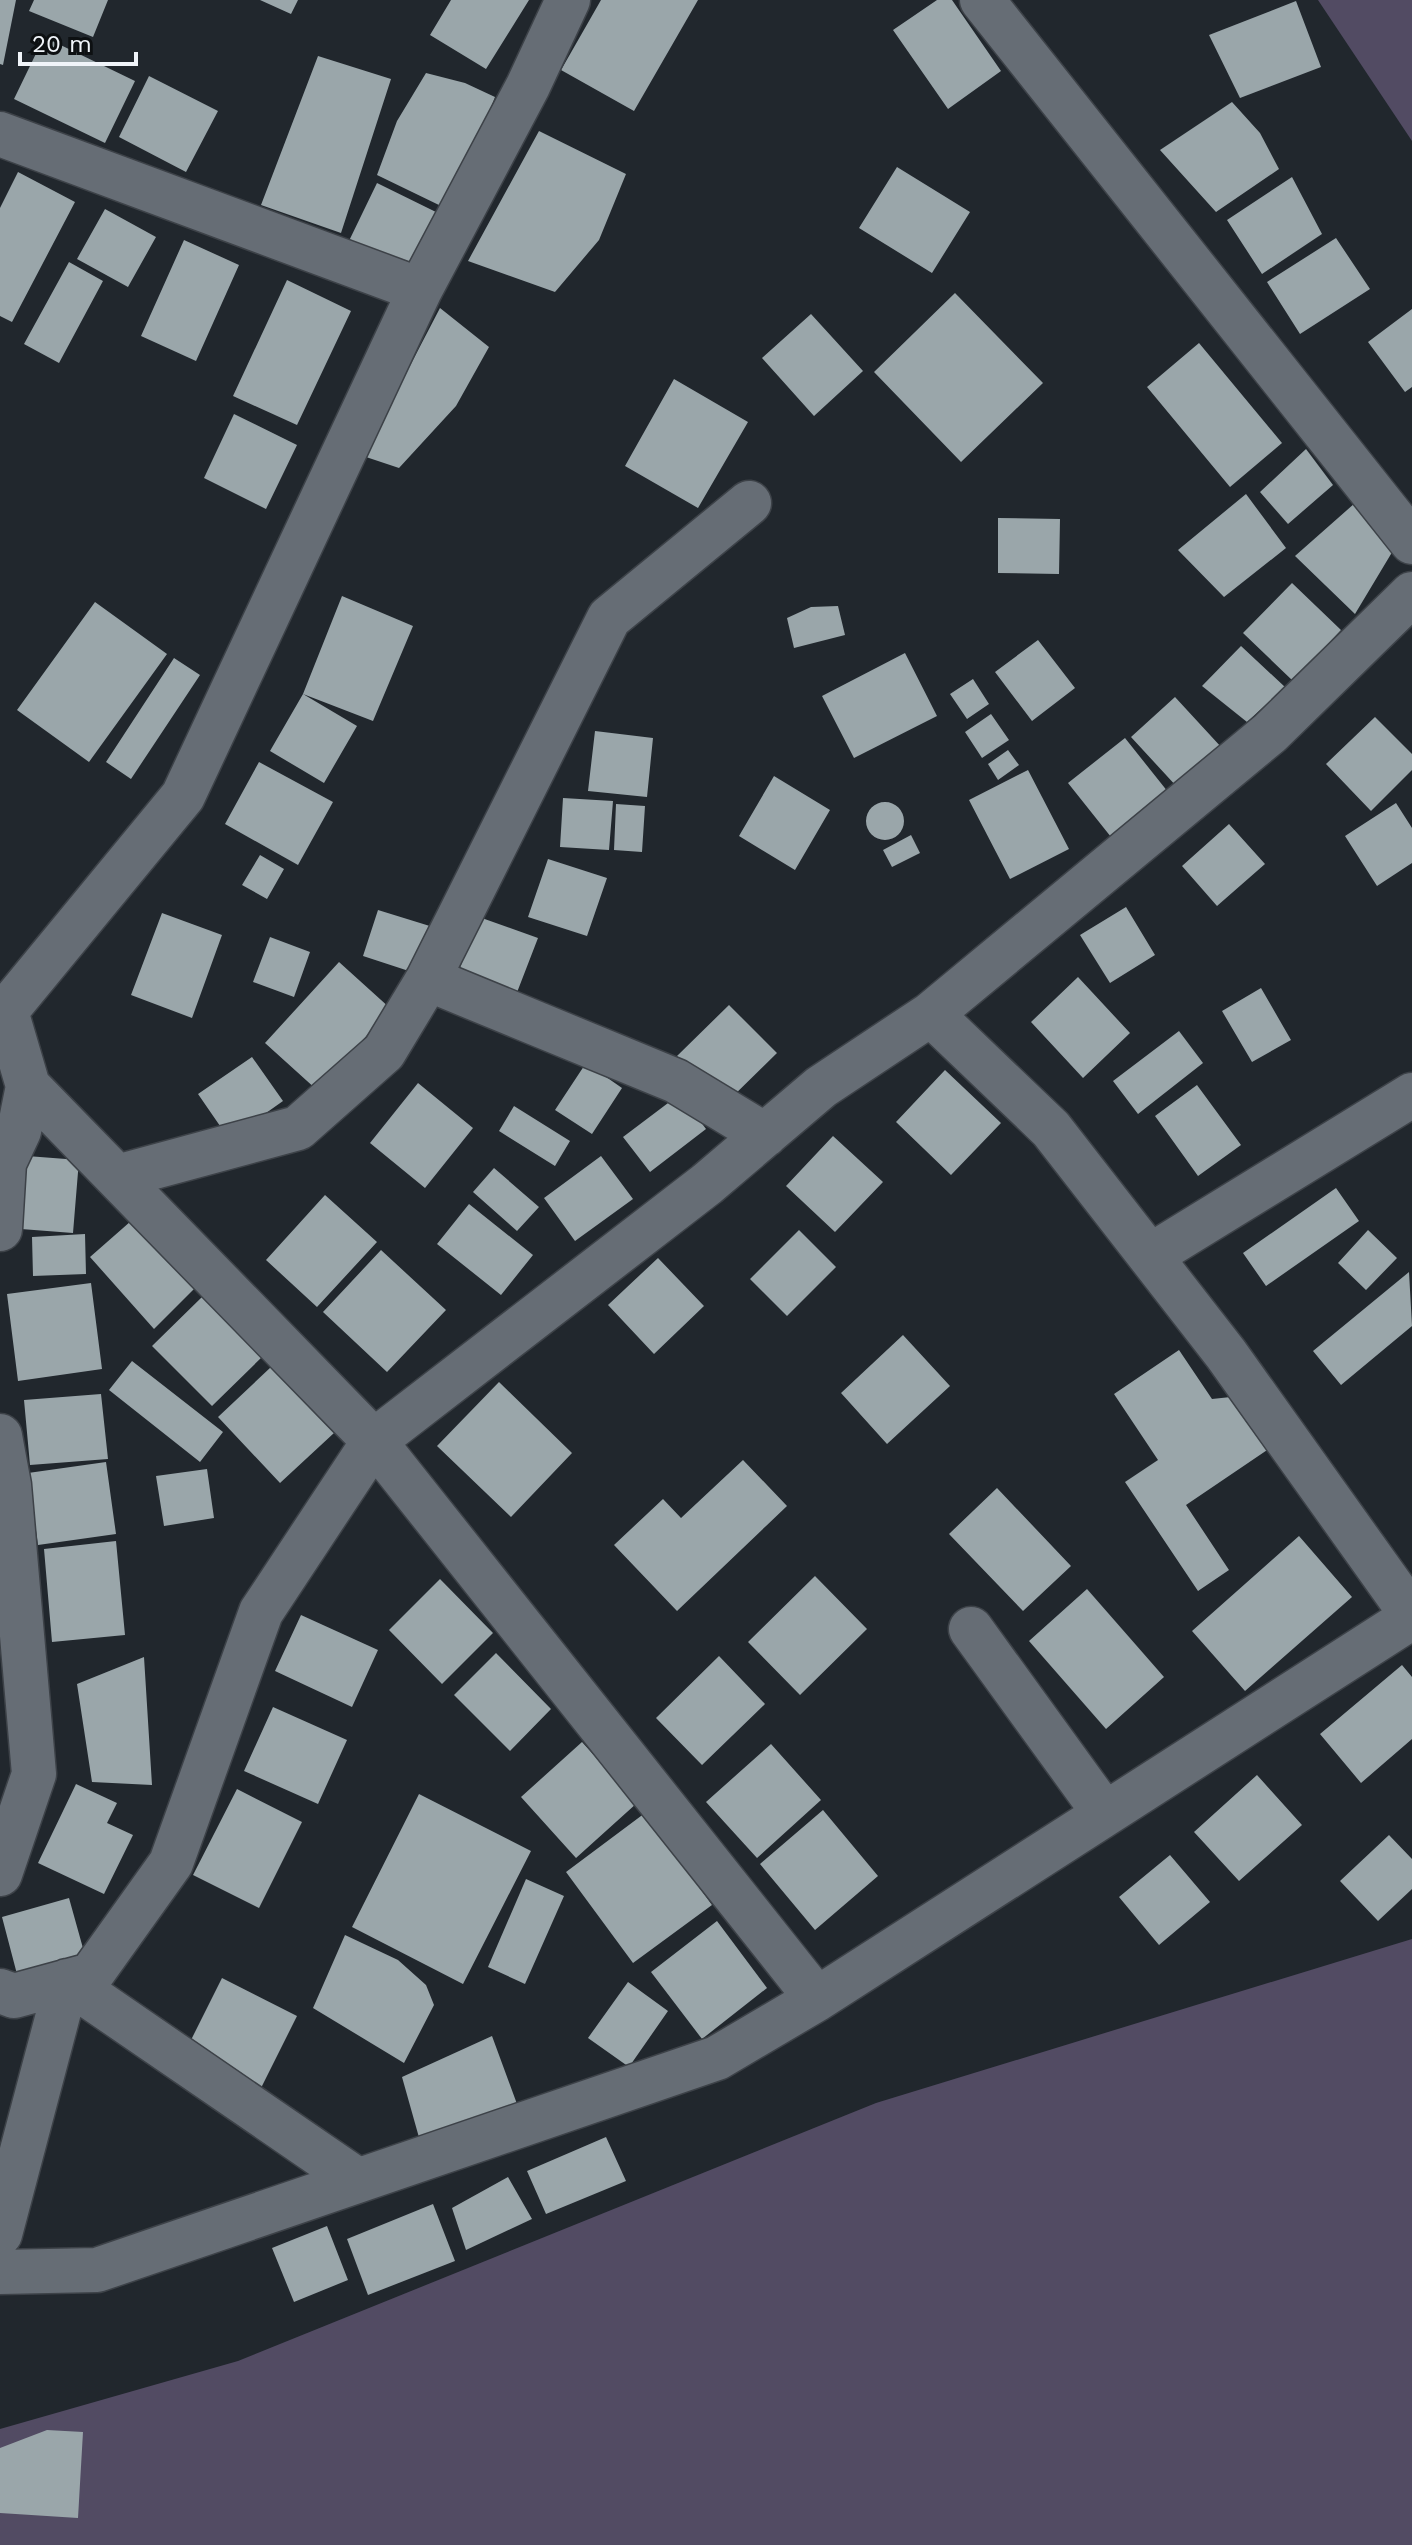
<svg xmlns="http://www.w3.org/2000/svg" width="1412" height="2545" viewBox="0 0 1412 2545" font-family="'Work Sans',sans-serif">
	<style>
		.green { fill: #524b63 }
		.building { fill: #9aa6aa }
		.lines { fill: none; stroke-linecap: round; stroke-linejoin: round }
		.minor-casing { stroke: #3d4248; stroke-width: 47 }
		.minor { stroke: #666d75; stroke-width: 44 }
	</style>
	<rect width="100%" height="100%" fill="#21272d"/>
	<path class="green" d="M 1318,0 L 1412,0 L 1412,141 Z
		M 1412,1939 L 1412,2545 L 0,2545 L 0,2429 L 238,2361 L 876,2103 Z"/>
	<path class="building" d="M 0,0 L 16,0 L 3,65 L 0,64 Z
		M 34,0 L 108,0 L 93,37 L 29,11 Z
		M 260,0 L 298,0 L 291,14 Z
		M 451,0 L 529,0 L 486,69 L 430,35 Z
		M 601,0 L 698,0 L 634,111 L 561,70 Z
		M 937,0 L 952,0 L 1001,71 L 948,109 L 893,30 Z
		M 1296,1 L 1321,67 L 1240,98 L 1209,35 Z
		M 44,37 L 135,81 L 105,143 L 14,99 Z
		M 318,56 L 391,79 L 341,233 L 261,205 Z
		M 426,73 L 465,83 L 495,97 L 471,159 L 441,206 L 377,175 L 397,121 Z
		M 149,76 L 218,111 L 186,172 L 119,137 Z
		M 1232,102 L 1260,133 L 1279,169 L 1216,212 L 1160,150 Z
		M 539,131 L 626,174 L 599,240 L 555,292 L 468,261 Z
		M 897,167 L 970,212 L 932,273 L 859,228 Z
		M 18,172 L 75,202 L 12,322 L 0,316 L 0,208 Z
		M 1292,177 L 1322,234 L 1262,274 L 1227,220 Z
		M 377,183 L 438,213 L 407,275 L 347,245 Z
		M 105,209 L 156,237 L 128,287 L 77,259 Z
		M 1336,238 L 1370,289 L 1300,334 L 1267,282 Z
		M 184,240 L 239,265 L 196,361 L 141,336 Z
		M 69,262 L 103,281 L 59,363 L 24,344 Z
		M 287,280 L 351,311 L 297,425 L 233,396 Z
		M 955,293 L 1043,383 L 961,462 L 874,372 Z
		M 440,308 L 489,347 L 456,406 L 399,468 L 363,456 Z
		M 1412,309 L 1412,387 L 1405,392 L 1368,342 Z
		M 811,314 L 863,371 L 814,416 L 762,358 Z
		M 1199,343 L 1282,443 L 1230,487 L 1147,387 Z
		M 674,379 L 748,422 L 698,508 L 625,466 Z
		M 234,414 L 297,445 L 266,509 L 204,478 Z
		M 1306,449 L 1333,485 L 1288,524 L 1260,492 Z
		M 1246,494 L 1286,548 L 1224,597 L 1178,550 Z
		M 1355,503 L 1394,549 L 1355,614 L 1295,556 Z
		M 998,518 L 1060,519 L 1059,574 L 998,573 Z
		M 1292,583 L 1341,630 L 1293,681 L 1243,633 Z
		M 342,596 L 413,626 L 373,721 L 303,694 L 357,726 L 324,783 L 270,751 L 303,694 Z
		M 95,602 L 167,654 L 89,762 L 17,710 Z
		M 838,606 L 845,635 L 794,648 L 787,618 L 811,607 Z
		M 1038,640 L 1075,688 L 1032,721 L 995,672 Z
		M 1241,646 L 1285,687 L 1247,722 L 1202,686 Z
		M 905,653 L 937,716 L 854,758 L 822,696 Z
		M 174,658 L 200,675 L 131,779 L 106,762 Z
		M 973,679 L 989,704 L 967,719 L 950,694 Z
		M 1175,697 L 1222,748 L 1178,788 L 1131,737 Z
		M 991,714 L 1009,740 L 982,758 L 965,732 Z
		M 1375,717 L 1412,754 L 1412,770 L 1371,811 L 1326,764 Z
		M 595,731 L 653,738 L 647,797 L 588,791 Z
		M 1125,738 L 1168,792 L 1111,837 L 1068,783 Z
		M 1008,750 L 1019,765 L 998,780 L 988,764 Z
		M 259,762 L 333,802 L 298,865 L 225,824 Z
		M 1028,770 L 1069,849 L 1010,879 L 969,800 Z
		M 774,776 L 830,810 L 795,870 L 739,836 Z
		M 563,798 L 613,801 L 609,850 L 560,847 Z
		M866 821a19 19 0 1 1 38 0a19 19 0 1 1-38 0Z
		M 1396,803 L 1412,828 L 1412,863 L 1377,886 L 1345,836 Z
		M 616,804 L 645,806 L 642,852 L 614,850 Z
		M 1229,824 L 1265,864 L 1217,906 L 1182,866 Z
		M 911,835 L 920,853 L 892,867 L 883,850 Z
		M 260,855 L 284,869 L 267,899 L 242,885 Z
		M 548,859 L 607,878 L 587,936 L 528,917 Z
		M 1126,907 L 1155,955 L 1110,983 L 1080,935 Z
		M 378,910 L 433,927 L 418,974 L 363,956 Z
		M 162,913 L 222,935 L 192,1018 L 131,995 Z
		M 479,917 L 538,938 L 516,995 L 458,973 Z
		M 270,937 L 310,952 L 294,997 L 253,982 Z
		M 339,962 L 391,1009 L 317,1090 L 265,1043 Z
		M 1078,977 L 1130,1033 L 1083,1078 L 1031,1022 Z
		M 1261,988 L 1291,1040 L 1252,1062 L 1222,1011 Z
		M 729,1005 L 777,1053 L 725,1104 L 677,1056 Z
		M 1179,1031 L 1203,1063 L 1138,1114 L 1113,1081 Z
		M 252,1057 L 283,1101 L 229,1139 L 198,1094 Z
		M 586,1063 L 622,1088 L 592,1134 L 555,1110 Z
		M 945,1070 L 1001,1123 L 951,1175 L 896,1122 Z
		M 418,1083 L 473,1128 L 425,1188 L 370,1143 Z
		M 1197,1085 L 1241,1145 L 1198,1176 L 1155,1116 Z
		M 680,1094 L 706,1129 L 650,1172 L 623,1137 Z
		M 514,1106 L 570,1141 L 555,1166 L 499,1131 Z
		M 833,1136 L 883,1182 L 835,1232 L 786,1186 Z
		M 14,1155 L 79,1160 L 73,1233 L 8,1228 Z
		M 601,1156 L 633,1199 L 575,1241 L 544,1198 Z
		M 494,1168 L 539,1207 L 517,1231 L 473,1192 Z
		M 1336,1188 L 1359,1221 L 1266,1286 L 1243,1253 Z
		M 325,1195 L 377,1242 L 317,1307 L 266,1260 Z
		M 469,1204 L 533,1255 L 501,1295 L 437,1244 Z
		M 139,1214 L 198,1285 L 154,1329 L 90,1257 Z
		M 799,1230 L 836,1267 L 787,1316 L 750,1279 Z
		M 1368,1230 L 1397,1258 L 1366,1290 L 1338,1263 Z
		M 85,1234 L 86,1274 L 33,1276 L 32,1237 Z
		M 381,1250 L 446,1310 L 387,1372 L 323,1312 Z
		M 658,1258 L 704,1306 L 654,1354 L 608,1305 Z
		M 1409,1272 L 1412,1326 L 1341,1385 L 1313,1351 Z
		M 91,1283 L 102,1369 L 18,1381 L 7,1294 Z
		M 202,1297 L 262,1357 L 212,1406 L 152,1346 Z
		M 903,1335 L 950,1386 L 887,1444 L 841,1393 Z
		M 1179,1350 L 1212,1399 L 1240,1396 L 1273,1446 L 1186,1505 L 1229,1570 L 1198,1591 L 1125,1482 L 1158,1460 L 1114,1394 Z
		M 132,1361 L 223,1432 L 200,1462 L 109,1390 Z
		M 271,1367 L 334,1433 L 280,1483 L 218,1417 Z
		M 499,1382 L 572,1453 L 511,1517 L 437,1446 Z
		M 101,1394 L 108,1459 L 30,1465 L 24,1400 Z
		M 743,1460 L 787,1506 L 677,1611 L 614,1545 L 663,1499 L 681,1518 Z
		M 106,1462 L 116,1534 L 38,1545 L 28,1473 Z
		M 207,1469 L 214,1518 L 164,1526 L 156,1476 Z
		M 997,1488 L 1071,1566 L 1023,1611 L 949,1534 Z
		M 1299,1536 L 1352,1597 L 1245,1691 L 1192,1631 Z
		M 116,1541 L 125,1635 L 52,1642 L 44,1549 Z
		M 815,1576 L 867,1629 L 800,1695 L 748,1642 Z
		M 440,1579 L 493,1633 L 442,1684 L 389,1630 Z
		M 1087,1589 L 1164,1677 L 1106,1729 L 1029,1641 Z
		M 301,1615 L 378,1650 L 352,1707 L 275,1671 Z
		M 496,1653 L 551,1709 L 510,1751 L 454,1695 Z
		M 719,1656 L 765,1704 L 702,1765 L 656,1718 Z
		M 144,1657 L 152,1785 L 92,1782 L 77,1684 Z
		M 1402,1665 L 1412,1677 L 1412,1739 L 1361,1783 L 1320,1734 Z
		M 273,1707 L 347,1740 L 318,1804 L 244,1771 Z
		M 582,1742 L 637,1803 L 576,1858 L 521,1797 Z
		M 771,1744 L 821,1800 L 757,1858 L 706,1802 Z
		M 1257,1775 L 1302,1825 L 1239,1881 L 1194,1832 Z
		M 76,1784 L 117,1803 L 107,1823 L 133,1835 L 104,1894 L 38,1863 Z
		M 237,1789 L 302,1822 L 259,1908 L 193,1875 Z
		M 419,1794 L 531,1851 L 463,1984 L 352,1927 Z
		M 823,1810 L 878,1876 L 815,1930 L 760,1864 Z
		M 645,1813 L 712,1905 L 633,1963 L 566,1872 Z
		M 1389,1835 L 1412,1859 L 1412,1889 L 1378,1921 L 1340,1881 Z
		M 1170,1855 L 1210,1902 L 1159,1945 L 1119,1897 Z
		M 526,1879 L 564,1896 L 525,1984 L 488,1967 Z
		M 69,1898 L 86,1959 L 18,1978 L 2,1917 Z
		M 717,1921 L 767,1988 L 702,2039 L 651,1972 Z
		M 345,1935 L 398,1960 L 426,1985 L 434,2005 L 404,2063 L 313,2008 Z
		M 222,1978 L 297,2016 L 260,2090 L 185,2052 Z
		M 628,1982 L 668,2011 L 629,2067 L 588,2038 Z
		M 492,2036 L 517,2104 L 420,2141 L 402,2077 Z
		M 606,2137 L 626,2181 L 546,2214 L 527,2171 Z
		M 508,2177 L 532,2219 L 466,2250 L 452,2208 Z
		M 433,2204 L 455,2261 L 368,2295 L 347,2239 Z
		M 327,2226 L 348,2280 L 294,2302 L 272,2248 Z
		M 47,2430 L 83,2432 L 78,2518 L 0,2513 L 0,2448 Z"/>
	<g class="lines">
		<g class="minor-casing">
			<path id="minor" d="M 982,0 L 1412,542
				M 0,134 L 420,290
				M 428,979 L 676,1081 L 765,1135
				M 0,1006 L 6,1011 L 183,796 L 420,290 L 528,86 L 568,0
				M 6,1011 L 28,1086 L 374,1441 L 817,1999
				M 931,1014 L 1051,1129 L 1226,1354 L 1412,1615
				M 117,1177 L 298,1128 L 384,1052 L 428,979 L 609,618 L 749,503
				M 0,1229 L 4,1163 L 19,1131 L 28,1086
				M 1150,1256 L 1412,1095
				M 0,1436 L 9,1485 L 34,1774 L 0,1874
				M 971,1629 L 1105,1814
				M 0,1991 L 14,1996 L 91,1975 L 171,1863 L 261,1612 L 374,1441 L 707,1184 L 821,1087 L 931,1014 L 1270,733 L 1412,594
				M 0,2234 L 67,1981 L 357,2180
				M 0,2272 L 97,2270 L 717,2058 L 817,1999 L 1412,1617"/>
		</g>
		<use href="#minor" class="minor"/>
	</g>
	<path d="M20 52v12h116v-12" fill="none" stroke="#f0f4f9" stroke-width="4"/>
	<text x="32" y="52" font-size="24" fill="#f0f4f9" stroke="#0d1012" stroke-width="6" paint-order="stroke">20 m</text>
</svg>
